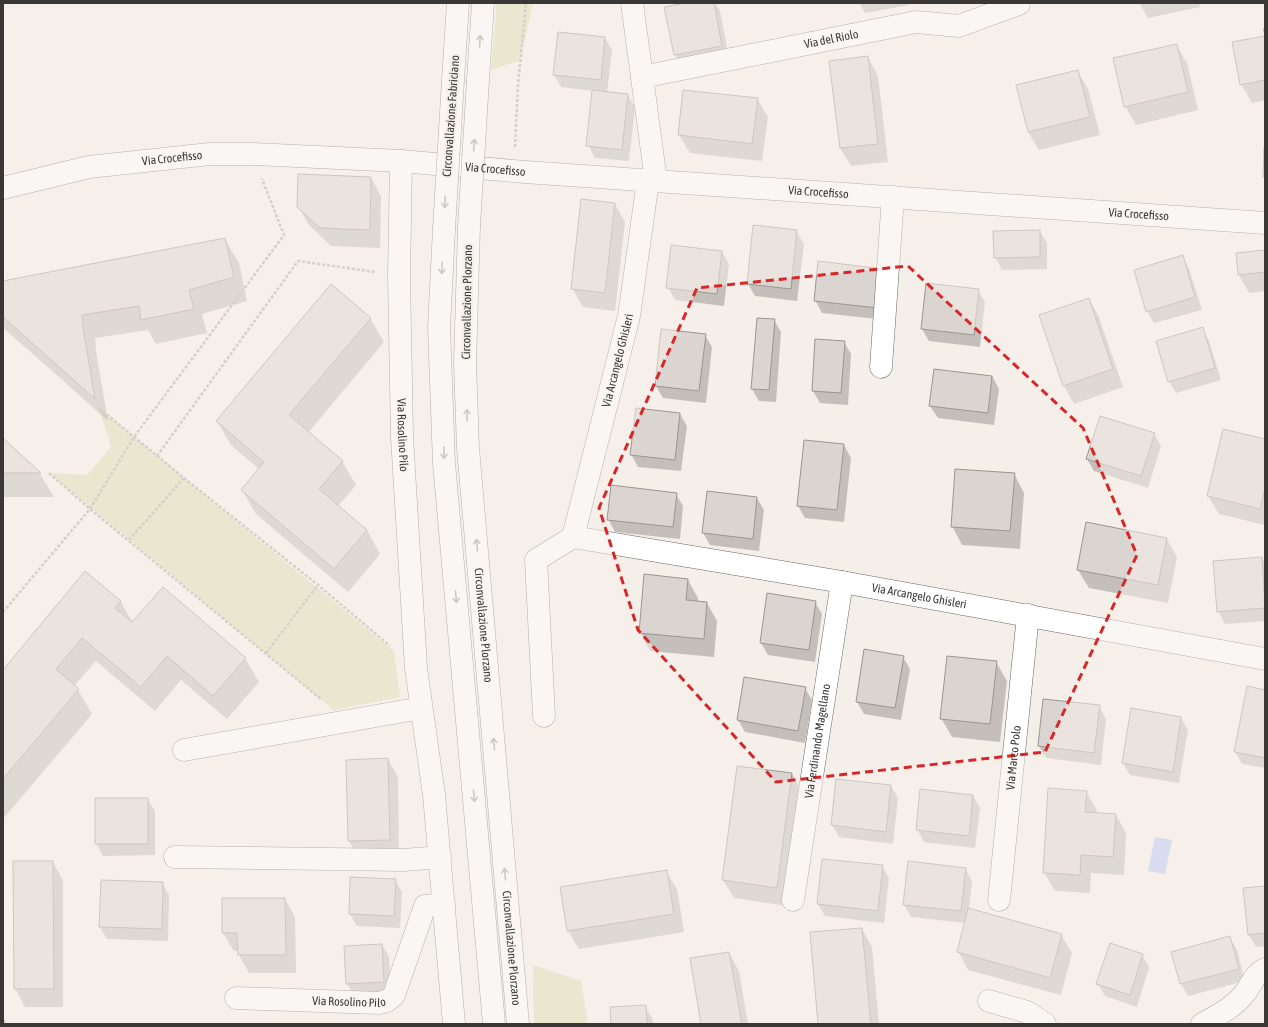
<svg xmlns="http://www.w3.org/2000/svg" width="1268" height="1027" viewBox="0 0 1268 1027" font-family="'Asap Condensed',sans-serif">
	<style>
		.green { fill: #daddb0 }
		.water { fill: #b1c8f5 }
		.shadow { fill: #0003 }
		.building { fill: #dbd5d1; stroke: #9c9693 }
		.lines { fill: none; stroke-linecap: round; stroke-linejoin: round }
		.minor-casing { stroke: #6c6763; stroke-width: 23 }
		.trunk-casing { stroke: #6c6763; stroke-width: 23 }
		.path { stroke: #afaba7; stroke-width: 2.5; stroke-dasharray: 3 2; stroke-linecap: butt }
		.minor { stroke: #fff; stroke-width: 22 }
		.trunk { stroke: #fff; stroke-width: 22 }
		.trunk-bridge-casing { stroke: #6c6763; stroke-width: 23; stroke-linecap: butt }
		.trunk-bridge { stroke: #fff; stroke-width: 22 }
		.oneway { stroke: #9c9c9a }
		.marked { fill: none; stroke: #d62828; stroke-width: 3; stroke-dasharray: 8 5; stroke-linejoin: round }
		.labels { text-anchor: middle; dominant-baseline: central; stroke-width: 4; stroke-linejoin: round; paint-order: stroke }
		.street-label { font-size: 12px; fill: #3a3836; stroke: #f5efea }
	</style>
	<rect width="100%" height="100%" fill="#f5efea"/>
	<path class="green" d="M 497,3 L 533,3 L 520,60 L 491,70 Z
		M 99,408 L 394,651 L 400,697 L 334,710 L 49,473 L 87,475 L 111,447 Z
		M 533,965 L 581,981 L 588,1024 L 534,1024 Z"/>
	<path class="water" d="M 1155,837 L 1172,840 L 1165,874 L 1148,871 Z"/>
	<path class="shadow" d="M 691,3 L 715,3 L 720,11 L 729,58 L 682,67 L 675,55 Z
		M 859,3 L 909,3 L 909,5 L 865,13 Z
		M 1139,3 L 1199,3 L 1200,7 L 1148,18 Z
		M 1265,37 L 1265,100 L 1252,103 L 1241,84 Z
		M 605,38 L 612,50 L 607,93 L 628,95 L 635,107 L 629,161 L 595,158 L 588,145 L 593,91 L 561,87 L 554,75 Z
		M 1176,45 L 1187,63 L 1198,110 L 1136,125 L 1125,106 Z
		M 868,57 L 878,76 L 888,162 L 851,166 L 840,148 L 830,62 Z
		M 1077,71 L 1088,89 L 1100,135 L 1039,150 L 1028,132 L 1017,86 Z
		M 757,99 L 768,117 L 762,161 L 690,153 L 679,135 Z
		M 371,178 L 381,196 L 380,248 L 331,246 L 309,225 L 298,206 Z
		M 615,204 L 625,222 L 615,311 L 583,307 L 572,288 Z
		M 796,231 L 804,244 L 797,301 L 755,296 L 748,284 Z
		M 1040,231 L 1047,243 L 1047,269 L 1002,270 L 995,257 Z
		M 225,240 L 239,263 L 247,301 L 202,314 L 207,333 L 156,344 L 148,330 L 95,338 L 96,351 L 108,421 L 50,369 L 3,328 L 3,282 Z
		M 672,247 L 722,252 L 729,264 L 724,306 L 675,300 L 668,288 Z
		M 1265,251 L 1265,291 L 1249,293 L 1239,275 Z
		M 1182,256 L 1189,269 L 1202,310 L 1154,323 L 1147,311 Z
		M 882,270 L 885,320 L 822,313 L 815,300 Z
		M 978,290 L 985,302 L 980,347 L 929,341 L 922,329 Z
		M 1089,299 L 1099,317 L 1123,387 L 1074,404 L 1064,386 Z
		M 370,318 L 384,342 L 308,433 L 342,461 L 356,485 L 338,506 L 367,530 L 380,554 L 348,592 L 256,514 L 242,490 L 259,469 L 231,445 L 217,421 Z
		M 774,320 L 781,332 L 776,402 L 759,401 L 752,389 Z
		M 1202,329 L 1209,341 L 1221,380 L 1176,393 L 1169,381 Z
		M 705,335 L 712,347 L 706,403 L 663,398 L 656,386 Z
		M 844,342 L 851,354 L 848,405 L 820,403 L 813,391 Z
		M 935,370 L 992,376 L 999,389 L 994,425 L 938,418 L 930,406 Z
		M 680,414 L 687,426 L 681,471 L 638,467 L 631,454 Z
		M 1154,434 L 1161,446 L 1148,488 L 1094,471 L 1087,459 Z
		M 3,440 L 40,474 L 54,497 L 3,497 Z
		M 1265,440 L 1265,525 L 1219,514 L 1208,496 Z
		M 844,445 L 851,458 L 844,522 L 805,518 L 798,506 Z
		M 1014,474 L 1024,493 L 1020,549 L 962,545 L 952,526 Z
		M 676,494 L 683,506 L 680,539 L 615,532 L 608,519 Z
		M 757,498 L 764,510 L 759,551 L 710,545 L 703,533 Z
		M 1166,538 L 1177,557 L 1168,603 L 1089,588 L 1078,570 Z
		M 1262,558 L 1265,564 L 1265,621 L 1225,624 L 1218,611 Z
		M 86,572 L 121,602 L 133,623 L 245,658 L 259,682 L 227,719 L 181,680 L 155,711 L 96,661 L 74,686 L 78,690 L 92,714 L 3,819 L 3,671 Z
		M 688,580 L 698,598 L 698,602 L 707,603 L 717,621 L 714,657 L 650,651 L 640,633 Z
		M 815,602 L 822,614 L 815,662 L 768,655 L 761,643 Z
		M 903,657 L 910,669 L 901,720 L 864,714 L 857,702 Z
		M 996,662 L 1007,681 L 1000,742 L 952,737 L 941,718 Z
		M 805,688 L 812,700 L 805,743 L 745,732 L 738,720 Z
		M 1265,691 L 1265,768 L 1242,764 L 1235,751 Z
		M 1099,706 L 1106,719 L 1101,765 L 1046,758 L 1039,746 Z
		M 1181,718 L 1188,730 L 1179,783 L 1130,775 L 1123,763 Z
		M 388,759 L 398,777 L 399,858 L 360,859 L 349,841 Z
		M 792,774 L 802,792 L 787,906 L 734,898 L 723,880 Z
		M 837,780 L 891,786 L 898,798 L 893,844 L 839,837 L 832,825 Z
		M 1086,792 L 1097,810 L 1096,814 L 1116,815 L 1126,833 L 1124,875 L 1091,873 L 1090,893 L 1055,891 L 1044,872 Z
		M 973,796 L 980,808 L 975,848 L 924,842 L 917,829 Z
		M 147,799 L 155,811 L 155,855 L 103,856 L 96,843 Z
		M 823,860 L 882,866 L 889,878 L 884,923 L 825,916 L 818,904 Z
		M 53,862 L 63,880 L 63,1007 L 25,1007 L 15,988 Z
		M 965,868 L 972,881 L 969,909 L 1061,935 L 1072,953 L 1061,995 L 968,970 L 958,951 L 965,923 L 911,917 L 904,905 Z
		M 666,871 L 677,889 L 684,932 L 579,949 L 568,931 Z
		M 395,880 L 402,892 L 400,928 L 357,926 L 350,914 Z
		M 102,881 L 162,883 L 169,895 L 168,941 L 107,939 L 100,927 Z
		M 1265,887 L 1265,946 L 1256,947 L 1249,935 Z
		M 223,899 L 285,899 L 295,917 L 296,973 L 249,973 L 239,955 L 238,951 L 234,951 L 223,933 Z
		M 862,929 L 872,947 L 879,1024 L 819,1024 Z
		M 1230,938 L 1237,950 L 1245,981 L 1188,996 L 1181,984 Z
		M 382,945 L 389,957 L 391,994 L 354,996 L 347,983 Z
		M 729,953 L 739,971 L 748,1024 L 702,1024 Z
		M 1142,955 L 1149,967 L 1137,1007 L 1105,996 L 1098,984 Z
		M 645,1006 L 652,1018 L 653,1024 L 612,1024 Z"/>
	<path class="building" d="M 686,3 L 714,3 L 722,46 L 674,55 L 664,7 Z
		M 1263,29 L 1265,29 L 1265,80 L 1240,85 L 1232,42 L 1265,36 Z
		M 558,32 L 605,37 L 601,80 L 553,75 Z
		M 1177,44 L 1188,92 L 1124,107 L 1113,58 Z
		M 868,56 L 878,144 L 840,148 L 829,61 Z
		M 1078,70 L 1090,117 L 1028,132 L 1016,85 Z
		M 592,90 L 628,94 L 622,150 L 586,146 Z
		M 683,90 L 758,98 L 752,144 L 678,135 Z
		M 1264,147 L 1265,147 L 1265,177 L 1263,177 Z
		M 298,174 L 371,177 L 370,230 L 320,228 L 297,207 Z
		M 581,199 L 615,203 L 605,293 L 571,289 Z
		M 753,225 L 797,230 L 791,289 L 747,284 Z
		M 1040,230 L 1040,257 L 994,258 L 993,231 Z
		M 225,238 L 234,277 L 189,290 L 194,309 L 141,320 L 139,306 L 82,315 L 83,327 L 95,399 L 3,317 L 3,281 Z
		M 671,245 L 722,251 L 717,294 L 666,288 Z
		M 1265,250 L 1265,272 L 1238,275 L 1236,253 Z
		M 1183,255 L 1195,297 L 1146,312 L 1134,270 Z
		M 818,261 L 883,269 L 878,308 L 814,301 Z
		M 926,283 L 979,289 L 974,335 L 921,329 Z
		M 331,284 L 371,318 L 289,415 L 343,461 L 319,489 L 367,530 L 334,569 L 241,490 L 264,462 L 216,421 Z
		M 1089,298 L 1113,369 L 1063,386 L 1039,315 Z
		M 757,318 L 775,319 L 769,390 L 751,389 Z
		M 1203,327 L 1215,368 L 1168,382 L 1156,341 Z
		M 661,329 L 706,334 L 699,391 L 655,386 Z
		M 815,339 L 845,341 L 841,393 L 812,391 Z
		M 934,369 L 992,376 L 988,413 L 929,406 Z
		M 636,408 L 680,413 L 675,460 L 630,455 Z
		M 1100,416 L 1155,433 L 1141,476 L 1086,459 Z
		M 1223,429 L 1265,439 L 1265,488 L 1260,509 L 1207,496 Z
		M 3,438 L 41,473 L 3,473 Z
		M 804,440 L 844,444 L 837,510 L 797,506 Z
		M 955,469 L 1015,473 L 1010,531 L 951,527 Z
		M 611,485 L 677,493 L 673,527 L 607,520 Z
		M 707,491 L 757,497 L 753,539 L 702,533 Z
		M 1086,522 L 1167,538 L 1158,585 L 1077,570 Z
		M 1262,557 L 1265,608 L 1217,612 L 1213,561 Z
		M 85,571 L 121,601 L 115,608 L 132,622 L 163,587 L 246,658 L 213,696 L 167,656 L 141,687 L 82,638 L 56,669 L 79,689 L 3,779 L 3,670 Z
		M 644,574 L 688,579 L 686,600 L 707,602 L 704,639 L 639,633 Z
		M 767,593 L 816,601 L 809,650 L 760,643 Z
		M 864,649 L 904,656 L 895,708 L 856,702 Z
		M 947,656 L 997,661 L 990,724 L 940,719 Z
		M 744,677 L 806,687 L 798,731 L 737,720 Z
		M 1247,686 L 1265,690 L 1265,758 L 1234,752 Z
		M 1043,699 L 1100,705 L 1094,753 L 1038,746 Z
		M 1131,708 L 1181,717 L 1173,772 L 1122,763 Z
		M 388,758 L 390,840 L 348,841 L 346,760 Z
		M 737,766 L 792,773 L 777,888 L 722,880 Z
		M 836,779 L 891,785 L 886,832 L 831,825 Z
		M 1048,788 L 1087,791 L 1085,812 L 1116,814 L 1113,857 L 1081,855 L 1080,875 L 1043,873 Z
		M 920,789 L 973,795 L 969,836 L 916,830 Z
		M 95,798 L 148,798 L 148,844 L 95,844 Z
		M 822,859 L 883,865 L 878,911 L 817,904 Z
		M 13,861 L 53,861 L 54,989 L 14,989 Z
		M 908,861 L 966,868 L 961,911 L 903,905 Z
		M 667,870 L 674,914 L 567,931 L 560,887 Z
		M 350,877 L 396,879 L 394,916 L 349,914 Z
		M 101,880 L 163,882 L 162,929 L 99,927 Z
		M 1265,886 L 1265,933 L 1248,935 L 1243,888 Z
		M 222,898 L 285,898 L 286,955 L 238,955 L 237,933 L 222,933 Z
		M 968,908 L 1062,934 L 1050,978 L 957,952 Z
		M 862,928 L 871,1024 L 818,1024 L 810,932 Z
		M 1230,936 L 1239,969 L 1180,984 L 1171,952 Z
		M 1110,943 L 1143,954 L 1130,995 L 1096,984 Z
		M 382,944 L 384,982 L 346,984 L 344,946 Z
		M 729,952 L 742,1024 L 701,1024 L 690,958 Z
		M 646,1005 L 647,1024 L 611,1024 L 610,1007 Z"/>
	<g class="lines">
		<g class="minor-casing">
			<g id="minor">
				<path d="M 632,3 L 656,181"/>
				<path id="s1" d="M 642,77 L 916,22 L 959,26 L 1019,4"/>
				<path id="s2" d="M 401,161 L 399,276 L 402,437 L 416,668 L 434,795 L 454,1024"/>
				<path id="s3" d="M 3,188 L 89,167 L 210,154 L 253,154 L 401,161 L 525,172 L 1265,223"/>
				<path d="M 881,367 L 893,197"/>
				<path id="s4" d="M 573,537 L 629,316 L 648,181"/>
				<path id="s5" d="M 544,716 L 536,560 L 573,537 L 842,582 L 1265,659"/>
				<path d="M 184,750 L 421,708"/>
				<path d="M 175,857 L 404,860 L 440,857"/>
				<path id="s6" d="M 793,900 L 842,582"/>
				<path id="s7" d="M 999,900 L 1028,615"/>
				<path id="s8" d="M 236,998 L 379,1003 L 387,1001 L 394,995 L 425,906 L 444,904"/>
				<path d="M 989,1001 L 1027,1012 L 1045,1024"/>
				<path d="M 1202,1024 C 1216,1017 1236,1005 1245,993 C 1253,982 1253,976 1265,969"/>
			</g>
		</g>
		<g class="trunk-casing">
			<g id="trunk">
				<path d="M 453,80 L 458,3"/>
				<path d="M 478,80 L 483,3"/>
				<path id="s9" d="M 469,226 L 465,364 L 468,448 L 518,1024"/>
				<path d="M 444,229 L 439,327 L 444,463 L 494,1024"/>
			</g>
		</g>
		<path class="path" d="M 515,147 L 518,85 L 526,3
			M 99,408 L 184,478 L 318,585 L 390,646
			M 157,456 L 298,261 L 375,272
			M 49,473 L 90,509 L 322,700
			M 129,540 L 184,478
			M 3,612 L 90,509 L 134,437 L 284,235 L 262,179
			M 266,653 L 318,585
			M 3,1020 L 7,1024"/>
		<use href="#minor" class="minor"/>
		<use href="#trunk" class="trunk"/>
		<g class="trunk-bridge-casing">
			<path id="trunk-bridge" d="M 469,226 L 478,80
				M 444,229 L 453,80"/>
		</g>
		<use href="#trunk-bridge" class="trunk-bridge"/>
	</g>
	<defs><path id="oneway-shaft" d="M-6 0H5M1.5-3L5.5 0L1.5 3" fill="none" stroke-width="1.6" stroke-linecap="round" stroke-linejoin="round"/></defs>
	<g class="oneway">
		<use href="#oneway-shaft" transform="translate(480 41) rotate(-86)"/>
		<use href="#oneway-shaft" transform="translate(474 145) rotate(-87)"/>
		<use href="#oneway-shaft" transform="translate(445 202) rotate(93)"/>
		<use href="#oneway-shaft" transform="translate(442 268) rotate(93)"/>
		<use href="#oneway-shaft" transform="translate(467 415) rotate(-92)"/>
		<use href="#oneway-shaft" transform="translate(444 453) rotate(88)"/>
		<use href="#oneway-shaft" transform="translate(477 545) rotate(-95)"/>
		<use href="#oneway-shaft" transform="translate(456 597) rotate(85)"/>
		<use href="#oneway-shaft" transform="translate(494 744) rotate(-95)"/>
		<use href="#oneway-shaft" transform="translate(474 796) rotate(85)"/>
		<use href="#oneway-shaft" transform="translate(505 874) rotate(-95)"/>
	</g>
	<path d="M0 0H1268V1027H0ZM 908,266 L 1083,428 L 1137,555 L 1045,752 L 776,782 L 638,630 L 599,508 L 697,288 Z" fill="#f5efea" fill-opacity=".55" fill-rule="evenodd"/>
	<path class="marked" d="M 908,266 L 1083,428 L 1137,555 L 1045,752 L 776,782 L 638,630 L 599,508 L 697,288 Z"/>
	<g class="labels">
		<g class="street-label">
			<text stroke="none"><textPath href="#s1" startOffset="193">Via del Riolo</textPath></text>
			<text transform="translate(451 116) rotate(-86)">Circonvallazione Fabriciano</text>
			<text stroke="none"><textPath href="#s3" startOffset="172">Via Crocefisso</textPath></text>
			<text stroke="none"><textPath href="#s3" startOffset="496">Via Crocefisso</textPath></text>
			<text stroke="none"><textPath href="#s3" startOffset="820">Via Crocefisso</textPath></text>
			<text stroke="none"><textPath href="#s3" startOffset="1141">Via Crocefisso</textPath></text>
			<text transform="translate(467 302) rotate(-89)">Circonvallazione Plorzano</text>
			<text stroke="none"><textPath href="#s4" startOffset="182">Via Arcangelo Ghisleri</textPath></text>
			<text stroke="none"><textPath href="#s2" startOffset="274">Via Rosolino Pilo</textPath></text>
			<text stroke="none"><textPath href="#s5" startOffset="551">Via Arcangelo Ghisleri</textPath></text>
			<text stroke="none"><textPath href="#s9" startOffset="400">Circonvallazione Plorzano</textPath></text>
			<text stroke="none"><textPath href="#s6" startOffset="161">Via Ferdinando Magellano</textPath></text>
			<text stroke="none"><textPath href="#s7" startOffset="143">Via Marco Polo</textPath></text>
			<text stroke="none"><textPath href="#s9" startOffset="724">Circonvallazione Plorzano</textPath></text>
			<text stroke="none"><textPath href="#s8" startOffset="113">Via Rosolino Pilo</textPath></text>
		</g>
	</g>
	<rect width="1268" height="1027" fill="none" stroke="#3a3836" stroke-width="8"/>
</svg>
